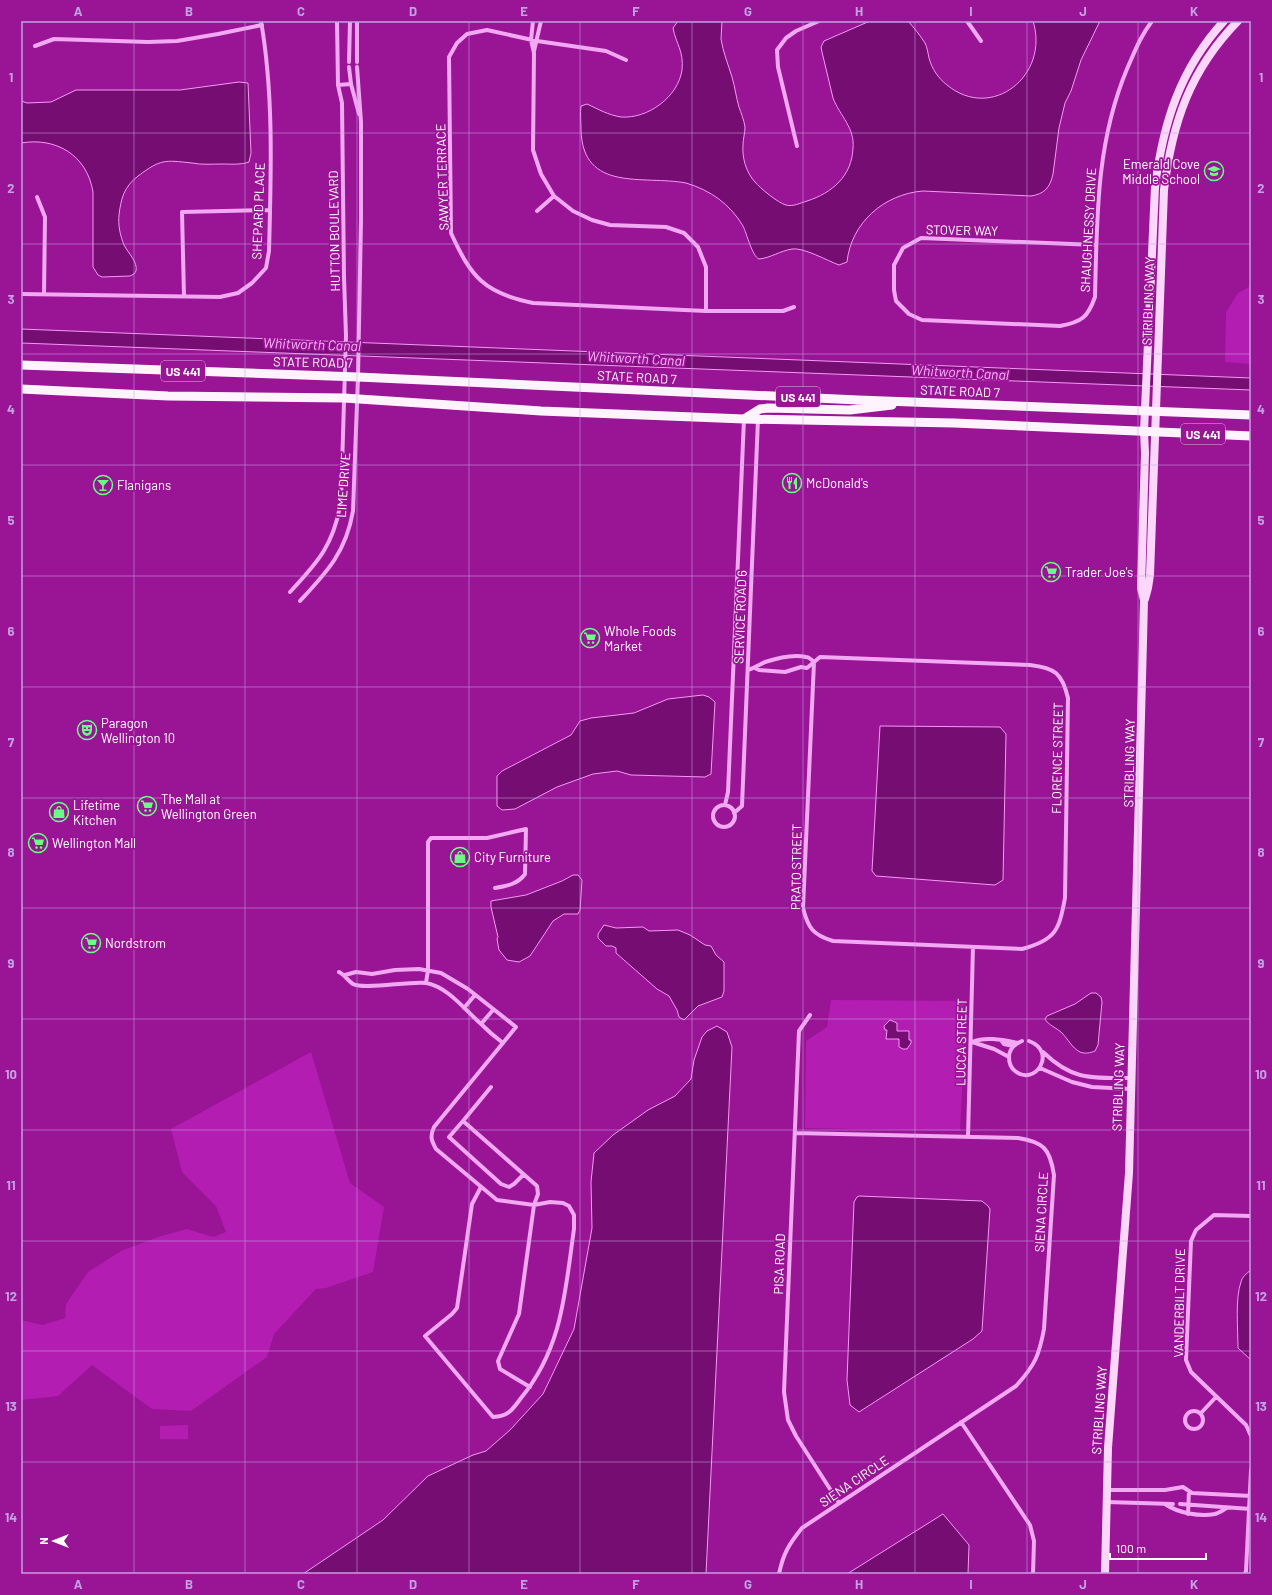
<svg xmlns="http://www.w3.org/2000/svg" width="1272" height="1595" viewBox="0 0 1272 1595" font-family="Barlow,sans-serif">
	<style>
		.green { fill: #b31db1 }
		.water { fill: #750d72; stroke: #f59af5 }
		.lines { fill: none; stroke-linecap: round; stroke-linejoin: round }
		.street { stroke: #f2a8f2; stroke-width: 4 }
		.secondary { stroke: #fcd7fb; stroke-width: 8 }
		.primary { stroke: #fff3fe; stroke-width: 9 }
		.grid { fill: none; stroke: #c4a0e2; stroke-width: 1; stroke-opacity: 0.55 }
		.labels { text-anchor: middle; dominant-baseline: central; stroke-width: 3.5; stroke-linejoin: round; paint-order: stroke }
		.shield { fill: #991595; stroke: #e0b9df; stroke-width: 1 }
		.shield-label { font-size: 12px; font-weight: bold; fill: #fff }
		.poi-label { font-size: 13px; fill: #fff; stroke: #991595; text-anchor: start }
		.street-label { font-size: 13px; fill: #fff; stroke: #991595 }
		.water-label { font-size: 14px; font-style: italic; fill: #f9b8f9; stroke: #991595 }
		.neatline { fill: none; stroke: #c4a0e2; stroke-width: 1.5 }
		.grid-label { font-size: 13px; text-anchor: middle; font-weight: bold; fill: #c4a0e2 }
	</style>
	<rect width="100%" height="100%" fill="#991595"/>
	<path class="green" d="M 1251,286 L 1251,364 L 1225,362 L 1226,312 L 1238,293 Z
		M 831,1000 L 965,1001 L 964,1052 L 960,1131 L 805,1128 L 806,1041 L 827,1027 Z
		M 311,1052 L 350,1183 L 384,1207 L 373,1272 L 326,1288 L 316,1289 L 274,1334 L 267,1357 L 191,1411 L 152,1409 L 92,1365 L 58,1396 L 21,1400 L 21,1320 L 42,1325 L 65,1318 L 66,1304 L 88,1272 L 121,1251 L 158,1237 L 187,1229 L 213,1237 L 226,1232 L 216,1206 L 182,1172 L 171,1129 Z
		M 188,1425 L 188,1439 L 160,1439 L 160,1426 Z"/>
	<path class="water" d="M 678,21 L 722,21 C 722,27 721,33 721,39 C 723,52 728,64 732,77 C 735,87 736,97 739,107 C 741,113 744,120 745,127 C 745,133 743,139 743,145 C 742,158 746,172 755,182 C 760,188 778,203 786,205 C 793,207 800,203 807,201 C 832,193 852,176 853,148 C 855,128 840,116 833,98 L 822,52 L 821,47 L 824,41 L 870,21 L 908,21 C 914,28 920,35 925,43 C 927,47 928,53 929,58 C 932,69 938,78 947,85 C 992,122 1050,75 1033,21 L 1100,21 L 1081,60 L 1071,91 L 1065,103 L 1059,128 L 1053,174 C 1050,188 1044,194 1031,196 L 923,191 C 884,194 851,223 847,262 L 839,265 C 828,261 803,247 792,249 C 780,251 770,258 759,259 C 752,256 747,234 743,226 C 730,204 710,190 686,183 C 643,175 583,193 581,130 C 581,122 580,113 581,106 L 587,104 C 598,109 608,115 621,117 C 648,119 678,97 682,70 C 684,51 676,44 673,28 Z
		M 239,82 L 248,83 L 251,153 L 249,162 C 241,165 230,164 222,164 C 212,164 202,165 192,163 C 164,160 161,159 138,176 C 124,187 121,198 119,215 C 118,225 120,235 124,245 C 128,253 138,262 136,271 L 134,274 L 130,276 L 102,277 L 98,275 L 93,267 L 93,192 C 87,155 56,137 21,143 L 21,101 L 27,103 L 51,102 L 76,90 L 180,90 Z
		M 21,329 L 1251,378 L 1251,390 L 21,343 Z
		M 703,695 L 709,697 L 715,702 L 711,774 L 705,777 L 631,775 L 617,771 L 593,774 L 557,787 L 515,809 L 502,810 L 497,806 L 497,776 L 502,771 L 571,735 L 580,721 L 591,718 L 634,713 L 668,699 Z
		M 880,726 L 1000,727 L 1006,734 L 1003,880 L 995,885 L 876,876 L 872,871 Z
		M 573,875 L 578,875 L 582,880 L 580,910 L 578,914 L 564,914 L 553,921 L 530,956 L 519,962 L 507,960 L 499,950 L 497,939 L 498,937 L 491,907 L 491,901 L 526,895 L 562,881 Z
		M 604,925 L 616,928 L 643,927 L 649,931 L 678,930 L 690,935 L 705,945 L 711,946 L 716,955 L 724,962 L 724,991 L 722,997 L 698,1006 L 684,1020 L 679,1017 L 677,1010 L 669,996 L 657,989 L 616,953 L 616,948 L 612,946 L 606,946 L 598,938 L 598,934 Z
		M 1091,993 L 1096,993 L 1101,997 L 1102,1002 L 1098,1045 L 1095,1051 C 1090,1053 1085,1054 1080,1052 C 1072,1048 1068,1039 1062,1033 C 1057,1028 1048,1025 1045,1019 L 1047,1016 L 1075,1004 Z
		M 890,1020 L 897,1023 L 897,1031 L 909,1031 L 909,1040 L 911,1040 L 911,1043 L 907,1049 L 903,1049 L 899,1047 L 899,1039 L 886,1039 L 887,1030 L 885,1030 L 884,1026 Z
		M 717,1026 L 727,1032 L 732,1047 L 706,1574 L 303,1574 L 383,1520 L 428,1476 L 473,1455 L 486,1451 L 510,1430 L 543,1394 L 574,1329 L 592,1228 L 591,1182 L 594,1153 L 613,1135 L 648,1110 L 675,1096 L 691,1079 L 694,1060 L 702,1037 L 707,1031 Z
		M 859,1196 L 982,1201 L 988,1206 L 990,1209 L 982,1331 L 973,1339 L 859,1412 L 850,1405 L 847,1380 L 854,1202 L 857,1197 Z
		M 1251,1270 L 1251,1360 L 1238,1348 C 1238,1330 1235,1298 1241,1282 C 1242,1277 1247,1273 1251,1270 Z
		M 943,1514 L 969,1545 L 968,1574 L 847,1574 Z"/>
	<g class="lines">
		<path class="street" d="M 533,21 L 531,40 L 534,53 L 533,150 L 541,174 L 554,196 L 573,211 L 592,220 L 610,225 L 666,227 L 684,233 L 698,247 L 706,267 L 706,311
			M 967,21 L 981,41
			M 35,46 L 54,39 L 148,42 L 177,41 L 218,34 L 262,25
			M 534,51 L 541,21
			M 626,60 L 606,51 L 537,41 L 487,30 L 467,34 L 457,43 L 449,57 L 451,233 C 471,277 484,293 533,303 L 706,311 L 783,311 L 794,307
			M 349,62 L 350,21
			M 357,62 L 357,21
			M 349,67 L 351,84 L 359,114
			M 338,85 L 351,84
			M 797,146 L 778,67 L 777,50 L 786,38 L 796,31 L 819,21
			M 37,197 L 45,217 L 44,294
			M 537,211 L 554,196
			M 1096,245 L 921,238 L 903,248 L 894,265 L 894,290 L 896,301 L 909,314 L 922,320 L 1060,326 C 1082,322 1088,317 1095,297 C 1097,218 1096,143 1127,69 C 1135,51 1140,37 1152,21
			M 21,294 L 220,297 L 238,293 L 252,283 L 266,268 L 269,251 C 271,176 274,95 261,21
			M 184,296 L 182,212 L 270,210
			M 290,592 C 319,561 334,544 341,501 L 346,336 L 344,277 L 342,103 L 338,85 L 337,21
			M 300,601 C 327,572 346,552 353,511 L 358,377 L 361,220 L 361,122 L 357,67
			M 755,668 L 759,670 L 785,672 L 801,667 L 807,668 L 820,657 L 1030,665 C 1055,668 1062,673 1068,698 L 1065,898 C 1059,930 1056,940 1022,949 L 833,941 C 813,935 808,928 803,908 L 814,662
			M 748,670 C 755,668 759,665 765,662 C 777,658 794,654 806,657 C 809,657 812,660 814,662
			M 725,805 L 728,792 L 744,419
			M713 816a11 11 0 1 1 22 0a11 11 0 1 1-22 0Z
			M 734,813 L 742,806 L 758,419
			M 339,972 C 345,975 348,981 353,984 C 364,990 409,981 426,983 C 448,987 464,1009 480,1023 C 487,1030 495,1037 503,1043
			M 345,975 L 356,972 L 372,974 L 395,970 L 419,969 L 441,973 L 468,989 L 516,1027 L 434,1127 C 430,1136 431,1140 436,1149 L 497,1200 L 534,1205 L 550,1202 L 563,1203 L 569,1206 L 574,1215 L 574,1229 C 565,1291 563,1347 521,1398 C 512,1410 509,1416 493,1417 L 425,1336 L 452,1314 L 457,1308 L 472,1204 L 481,1187
			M 426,983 L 428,970 L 428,842 L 431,838 L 487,838 L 526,829 L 525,874 C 518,884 507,886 495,888
			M 464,1008 L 475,995
			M 810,1015 L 799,1031 L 784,1392 L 788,1420 L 796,1436 L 839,1503
			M 481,1024 L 493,1010
			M 1001,1040 L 1004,1044 L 1013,1046
			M 1022,1041 C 1015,1044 1009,1049 1009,1057 C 1009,1062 1011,1068 1015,1071 C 1035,1087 1058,1052 1029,1041
			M 972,1042 C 986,1036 1003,1040 1018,1043
			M 972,1042 L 994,1049 L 1009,1057
			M 1043,1052 C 1073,1081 1092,1078 1131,1078
			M 1040,1068 L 1072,1082 L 1092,1087 L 1130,1089
			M 491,1087 L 463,1121 L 537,1186 L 538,1194 L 534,1205 L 519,1314 L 498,1361 L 500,1369 L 530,1387
			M 463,1121 L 449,1137 L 501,1184 L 509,1187 L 514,1184 L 523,1175
			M 968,1137 L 973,947
			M 1251,1216 L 1214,1215 L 1196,1230 L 1191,1241 L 1186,1360 L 1191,1372 L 1246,1425 L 1251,1436
			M1185 1420a9 9 0 1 1 18 0a9 9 0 1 1-18 0Z
			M 1201,1413 L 1216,1397
			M 961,1422 L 1030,1525 L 1034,1541 L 1033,1574
			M 1107,1490 L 1165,1490 L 1183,1487 L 1192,1493 L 1251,1496
			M 1107,1502 L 1173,1504
			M 1165,1504 C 1178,1513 1200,1517 1215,1514 C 1219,1513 1223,1510 1227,1508
			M 1180,1504 L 1251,1509
			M 1188,1514 L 1189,1491
			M 779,1574 C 783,1554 789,1544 802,1528 L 1016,1386 C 1035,1365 1039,1356 1044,1329 L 1054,1175 C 1050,1149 1044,1142 1018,1138 L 795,1133
			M 1245,1574 L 1246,1571 L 1251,1470"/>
		<path class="secondary" d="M 1145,599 L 1148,588 L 1150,575 L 1164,190 C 1172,123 1190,70 1238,21
			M 1105,1574 L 1108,1448 L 1129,1173 L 1143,641 L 1144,600 L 1141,588 L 1145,453 L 1144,431 L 1155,187 C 1163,123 1180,69 1224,21"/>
		<path class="primary" d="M 21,365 L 358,377 L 858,400 L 1251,415
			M 21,389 L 168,396 L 344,398 L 541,411 L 744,419 L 954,423 L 1251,436
			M 744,419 L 760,409 L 768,408 L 850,410 L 892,405"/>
	</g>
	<path class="grid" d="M 134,21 L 134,1574M 245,21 L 245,1574M 357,21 L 357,1574M 469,21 L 469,1574M 580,21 L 580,1574M 692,21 L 692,1574M 803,21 L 803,1574M 915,21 L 915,1574M 1027,21 L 1027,1574M 1138,21 L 1138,1574M 21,133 L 1251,133M 21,244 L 1251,244M 21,354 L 1251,354M 21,465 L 1251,465M 21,576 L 1251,576M 21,687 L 1251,687M 21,798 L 1251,798M 21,908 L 1251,908M 21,1019 L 1251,1019M 21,1130 L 1251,1130M 21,1241 L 1251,1241M 21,1351 L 1251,1351M 21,1462 L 1251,1462"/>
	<defs>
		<g id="school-ring" transform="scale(1)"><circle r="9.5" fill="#991595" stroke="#69ff83" stroke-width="1.5"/><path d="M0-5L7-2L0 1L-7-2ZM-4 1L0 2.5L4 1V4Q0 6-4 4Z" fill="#69ff83"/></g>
		<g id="restaurant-ring" transform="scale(1)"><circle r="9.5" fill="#991595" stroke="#69ff83" stroke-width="1.5"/><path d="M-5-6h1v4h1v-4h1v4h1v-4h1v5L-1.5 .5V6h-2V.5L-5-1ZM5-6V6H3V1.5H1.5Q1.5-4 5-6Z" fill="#69ff83"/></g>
		<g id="bar-ring" transform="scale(1)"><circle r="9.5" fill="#991595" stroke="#69ff83" stroke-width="1.5"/><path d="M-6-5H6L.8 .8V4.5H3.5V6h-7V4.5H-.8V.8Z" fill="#69ff83"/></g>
		<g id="supermarket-ring" transform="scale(1)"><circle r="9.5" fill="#991595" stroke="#69ff83" stroke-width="1.5"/><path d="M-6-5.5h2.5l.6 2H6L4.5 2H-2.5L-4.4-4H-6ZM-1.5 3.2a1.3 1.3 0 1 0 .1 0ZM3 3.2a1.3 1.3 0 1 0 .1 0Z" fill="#69ff83"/></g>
		<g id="theatre-ring" transform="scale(1)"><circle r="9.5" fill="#991595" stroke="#69ff83" stroke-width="1.5"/><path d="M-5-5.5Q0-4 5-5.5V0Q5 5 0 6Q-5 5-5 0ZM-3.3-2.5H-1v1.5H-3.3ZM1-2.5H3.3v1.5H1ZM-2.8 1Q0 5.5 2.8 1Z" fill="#69ff83"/></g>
		<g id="shop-ring" transform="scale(1)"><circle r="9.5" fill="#991595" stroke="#69ff83" stroke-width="1.5"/><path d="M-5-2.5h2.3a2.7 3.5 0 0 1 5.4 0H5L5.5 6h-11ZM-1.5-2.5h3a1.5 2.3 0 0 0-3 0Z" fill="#69ff83"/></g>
	</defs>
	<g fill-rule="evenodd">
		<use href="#school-ring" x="1214" y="171"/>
		<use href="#restaurant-ring" x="792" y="483"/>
		<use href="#bar-ring" x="103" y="485"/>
		<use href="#supermarket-ring" x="1051" y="572"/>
		<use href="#supermarket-ring" x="590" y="638"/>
		<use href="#theatre-ring" x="87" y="730"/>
		<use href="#supermarket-ring" x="147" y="806"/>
		<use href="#shop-ring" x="59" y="812"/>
		<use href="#supermarket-ring" x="38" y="843"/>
		<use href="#shop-ring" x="460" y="857"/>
		<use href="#supermarket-ring" x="91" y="943"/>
	</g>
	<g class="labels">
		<g class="shield">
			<rect x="161" y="361" width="44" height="20" rx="3"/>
			<rect x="776" y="387" width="44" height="20" rx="3"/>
			<rect x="1181" y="424" width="44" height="20" rx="3"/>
		</g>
		<g class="shield-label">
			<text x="183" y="371">US 441</text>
			<text x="798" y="397">US 441</text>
			<text x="1203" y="434">US 441</text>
		</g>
		<g class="poi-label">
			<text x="1200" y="164" text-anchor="end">Emerald Cove<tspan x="1200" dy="15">Middle School</tspan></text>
			<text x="806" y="483">McDonald's</text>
			<text x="117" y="485">Flanigans</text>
			<text x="1065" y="572">Trader Joe's</text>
			<text x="604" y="631">Whole Foods<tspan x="604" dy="15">Market</tspan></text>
			<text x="101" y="723">Paragon<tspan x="101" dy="15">Wellington 10</tspan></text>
			<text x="161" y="799">The Mall at<tspan x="161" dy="15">Wellington Green</tspan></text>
			<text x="73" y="805">Lifetime<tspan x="73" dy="15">Kitchen</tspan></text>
			<text x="52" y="843">Wellington Mall</text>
			<text x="474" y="857">City Furniture</text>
			<text x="105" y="943">Nordstrom</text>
		</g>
		<g class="street-label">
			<text transform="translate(442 177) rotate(-92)">SAWYER TERRACE</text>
			<text transform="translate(258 211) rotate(-88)">SHEPARD PLACE</text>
			<text transform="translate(962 230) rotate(1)">STOVER WAY</text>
			<text transform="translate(1088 230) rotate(-87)">SHAUGHNESSY DRIVE</text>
			<text transform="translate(334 231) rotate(-91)">HUTTON BOULEVARD</text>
			<text transform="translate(1148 301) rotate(-88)">STRIBLING WAY</text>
			<text transform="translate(313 362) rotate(1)">STATE ROAD 7</text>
			<text transform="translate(637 377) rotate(3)">STATE ROAD 7</text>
			<text transform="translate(960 391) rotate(2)">STATE ROAD 7</text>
			<text transform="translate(343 485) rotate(-86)">LIME DRIVE</text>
			<text transform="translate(740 617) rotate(-88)">SERVICE ROAD 6</text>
			<text transform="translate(1057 758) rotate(-89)">FLORENCE STREET</text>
			<text transform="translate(1129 763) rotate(-89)">STRIBLING WAY</text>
			<text transform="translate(796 867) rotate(-89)">PRATO STREET</text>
			<text transform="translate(961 1042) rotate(-89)">LUCCA STREET</text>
			<text transform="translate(1118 1087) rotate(-88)">STRIBLING WAY</text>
			<text transform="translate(1041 1212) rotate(-87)">SIENA CIRCLE</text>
			<text transform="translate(779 1264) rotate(-88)">PISA ROAD</text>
			<text transform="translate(1179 1303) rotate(-89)">VANDERBILT DRIVE</text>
			<text transform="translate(1099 1410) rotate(-86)">STRIBLING WAY</text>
			<text transform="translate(854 1481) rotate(-34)">SIENA CIRCLE</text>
		</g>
		<g class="water-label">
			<text transform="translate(312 344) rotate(2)">Whitworth Canal</text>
			<text transform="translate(636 358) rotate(3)">Whitworth Canal</text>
			<text transform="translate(960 372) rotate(3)">Whitworth Canal</text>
		</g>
	</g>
	<rect width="1272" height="1595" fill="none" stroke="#991595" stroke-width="44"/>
	<g transform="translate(54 1541) rotate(270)" stroke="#991595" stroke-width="3" paint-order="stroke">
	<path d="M0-3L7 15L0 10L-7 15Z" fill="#ffffff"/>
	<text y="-6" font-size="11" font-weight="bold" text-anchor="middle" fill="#ffffff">N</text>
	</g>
	<path d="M1110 1553v6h96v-6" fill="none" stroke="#ffffff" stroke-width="2"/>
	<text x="1116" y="1553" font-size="12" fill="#ffffff" stroke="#991595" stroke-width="3" paint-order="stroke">100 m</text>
	<rect x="22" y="22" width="1228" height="1551" class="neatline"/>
	<g class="grid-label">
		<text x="78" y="16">A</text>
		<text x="189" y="16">B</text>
		<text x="301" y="16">C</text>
		<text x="413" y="16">D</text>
		<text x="524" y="16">E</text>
		<text x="636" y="16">F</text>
		<text x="748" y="16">G</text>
		<text x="859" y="16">H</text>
		<text x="971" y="16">I</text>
		<text x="1083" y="16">J</text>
		<text x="1194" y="16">K</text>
		<text x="11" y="82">1</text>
		<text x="1261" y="82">1</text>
		<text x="11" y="193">2</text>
		<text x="1261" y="193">2</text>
		<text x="11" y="304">3</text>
		<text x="1261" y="304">3</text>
		<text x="11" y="414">4</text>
		<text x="1261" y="414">4</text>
		<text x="11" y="525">5</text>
		<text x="1261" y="525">5</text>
		<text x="11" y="636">6</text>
		<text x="1261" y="636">6</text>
		<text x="11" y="747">7</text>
		<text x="1261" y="747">7</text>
		<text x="11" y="857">8</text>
		<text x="1261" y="857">8</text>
		<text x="11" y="968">9</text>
		<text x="1261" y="968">9</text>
		<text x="11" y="1079">10</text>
		<text x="1261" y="1079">10</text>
		<text x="11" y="1190">11</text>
		<text x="1261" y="1190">11</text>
		<text x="11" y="1301">12</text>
		<text x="1261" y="1301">12</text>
		<text x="11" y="1411">13</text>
		<text x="1261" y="1411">13</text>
		<text x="11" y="1522">14</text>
		<text x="1261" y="1522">14</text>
		<text x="78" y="1589">A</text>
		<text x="189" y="1589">B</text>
		<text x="301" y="1589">C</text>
		<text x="413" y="1589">D</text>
		<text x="524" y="1589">E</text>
		<text x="636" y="1589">F</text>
		<text x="748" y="1589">G</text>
		<text x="859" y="1589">H</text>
		<text x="971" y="1589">I</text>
		<text x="1083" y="1589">J</text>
		<text x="1194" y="1589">K</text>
	</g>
</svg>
